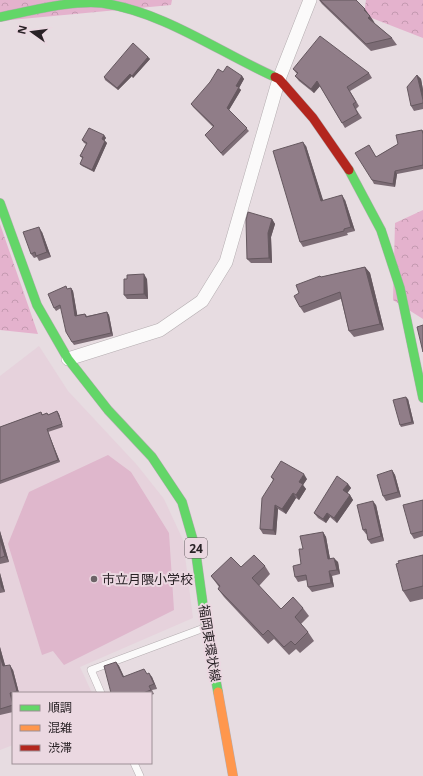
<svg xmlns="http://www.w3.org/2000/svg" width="423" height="776" viewBox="0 0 423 776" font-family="'Noto Sans','Noto Sans JP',sans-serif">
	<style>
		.built { fill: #e6d2dc }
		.forest { fill: url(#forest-crowns) }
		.pitch { fill: #dfb7cc }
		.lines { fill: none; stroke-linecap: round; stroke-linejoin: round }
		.lane-casing { stroke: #b4adb0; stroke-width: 8 }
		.street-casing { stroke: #b4adb0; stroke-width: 14 }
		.fast-casing { stroke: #b4adb0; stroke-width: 10 }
		.slow-casing { stroke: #b4adb0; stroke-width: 10 }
		.jam-casing { stroke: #b4adb0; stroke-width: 10 }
		.lane { stroke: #fbfafa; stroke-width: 7 }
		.street { stroke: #fbfafa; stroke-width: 13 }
		.fast { stroke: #63d668; stroke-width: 9 }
		.slow { stroke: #ff974d; stroke-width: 9 }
		.jam { stroke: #b3261e; stroke-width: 9 }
		.wall { fill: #7c6c75 }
		.shaded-wall { fill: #65585f }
		.building { fill: #907d88; stroke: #65585f }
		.poi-dot { fill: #6c6367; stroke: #ebd8e1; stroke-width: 1.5 }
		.labels { text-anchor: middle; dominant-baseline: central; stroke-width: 4; stroke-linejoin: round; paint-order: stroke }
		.shield { fill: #ebd8e1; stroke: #63595e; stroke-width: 1 }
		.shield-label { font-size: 12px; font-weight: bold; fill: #292226 }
		.poi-label { font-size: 13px; fill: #292226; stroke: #ebd8e1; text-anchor: start }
		.street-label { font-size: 13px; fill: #292226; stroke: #ebd8e1 }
	</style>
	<defs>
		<pattern id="forest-crowns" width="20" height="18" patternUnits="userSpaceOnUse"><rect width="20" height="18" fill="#e4b2cd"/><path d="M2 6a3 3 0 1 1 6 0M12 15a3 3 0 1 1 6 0" fill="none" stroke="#c499b0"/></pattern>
	</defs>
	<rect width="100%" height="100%" fill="#e7dce1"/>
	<path class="built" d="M 39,346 L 68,391 L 137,465 L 164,499 L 183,540 L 193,618 L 80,667 L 92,693 L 13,693 L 13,745 L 0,750 L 0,376 Z"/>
	<path class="forest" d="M 0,0 L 172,0 L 171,5 L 0,21 Z
		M 366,0 L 423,0 L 423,38 L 364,15 Z
		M 423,210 L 423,319 L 393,300 L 395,223 Z
		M 0,224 L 38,334 L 0,330 Z"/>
	<path class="pitch" d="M 108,455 L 131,472 L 169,533 L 174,610 L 64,665 L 53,651 L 42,655 L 8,544 L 29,492 Z"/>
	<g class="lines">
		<g class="lane-casing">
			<path id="lane" d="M 101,693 L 91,670 L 204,628
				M 134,763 L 140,776"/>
		</g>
		<g class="street-casing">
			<path id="street" d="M 68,359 L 160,330 L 202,301 L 226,262 L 279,79 L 310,0"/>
		</g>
		<g class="fast-casing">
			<path id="fast" d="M 0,17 C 31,11 71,0 102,3 C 164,12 219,52 275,77
				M 349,170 L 381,230 L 400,288 L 423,398
				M 0,203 L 37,305 L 68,359 L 108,410 L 152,457 L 182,502 L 195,547 L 206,627 L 218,692"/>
		</g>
		<g class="slow-casing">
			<path id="slow" d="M 218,692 L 233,776"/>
		</g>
		<g class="jam-casing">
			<path id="jam" d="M 275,77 L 279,79 L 313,118 L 349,170"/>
		</g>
		<use href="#lane" class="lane"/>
		<use href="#street" class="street"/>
		<use href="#fast" class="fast"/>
		<use href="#slow" class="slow"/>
		<use href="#jam" class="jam"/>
	</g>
	<path class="wall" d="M 319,0 L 356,0 L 370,16 L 374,23 L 392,38 L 397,45 L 371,51 L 322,4 Z
		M 148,57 L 150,59 L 133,78 L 132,76 L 118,90 L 105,80 L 104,77 Z
		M 293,69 L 369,73 L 372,78 L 350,91 L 359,106 L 356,109 L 362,118 L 345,128 L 320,86 L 314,93 L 299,81 L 295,76 L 297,74 Z
		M 223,72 L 242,76 L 244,79 L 239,88 L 241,90 L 229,110 L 249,131 L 223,156 L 205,135 L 213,127 L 193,107 L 191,104 Z
		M 417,75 L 421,79 L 423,90 L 423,109 L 414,111 L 411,106 Z
		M 422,130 L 423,131 L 423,169 L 397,174 L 395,187 L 374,184 L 372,180 L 369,145 L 376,157 Z
		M 104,135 L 106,138 L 104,140 L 107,143 L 94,172 L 82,166 L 80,164 L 83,159 L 80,156 L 86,144 L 84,143 L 82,140 Z
		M 306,146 L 323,201 L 345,200 L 355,231 L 347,233 L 348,235 L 303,247 L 300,242 Z
		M 272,219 L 275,224 L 271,237 L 272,263 L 251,263 L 247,259 Z
		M 42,232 L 51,257 L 39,261 L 37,257 L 34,258 L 31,254 Z
		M 365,267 L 370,273 L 384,330 L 354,337 L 349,331 L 341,299 L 304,313 L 300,307 L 299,293 L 321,277 Z
		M 147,279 L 148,299 L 127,299 L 124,295 Z
		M 71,288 L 73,291 L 77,315 L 85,314 L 87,316 L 107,312 L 109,315 L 113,336 L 74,345 L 72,342 L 61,308 L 56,311 L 54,308 L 68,289 Z
		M 408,399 L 414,424 L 401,427 L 400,425 Z
		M 57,411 L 59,414 L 63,427 L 48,432 L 60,462 L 0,484 L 0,427 L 41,412 L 43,415 L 47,413 L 48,415 Z
		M 392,470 L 395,475 L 401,497 L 386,501 L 383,496 Z
		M 271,477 L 307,479 L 303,485 L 306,489 L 299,500 L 296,498 L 286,514 L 278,509 L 276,535 L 263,534 L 260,529 L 273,480 Z
		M 348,484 L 351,488 L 347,493 L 350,495 L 353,500 L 337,523 L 330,517 L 326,523 L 318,518 L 314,513 Z
		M 423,500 L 423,536 L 414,539 L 411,534 Z
		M 376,505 L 384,541 L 371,544 L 368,540 L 367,534 L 366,534 L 363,530 Z
		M 0,531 L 9,562 L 0,564 Z
		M 323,532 L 326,537 L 330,559 L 338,562 L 340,574 L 332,576 L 334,587 L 312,592 L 308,587 L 307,580 L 298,582 L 295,577 L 301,564 L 303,549 Z
		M 423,555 L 423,599 L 410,602 L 403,591 Z
		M 265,566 L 270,574 L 259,586 L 281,609 L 303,608 L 309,616 L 301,624 L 308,632 L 314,641 L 300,653 L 296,649 L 289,655 L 274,639 L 268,644 L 224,597 L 218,589 L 219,587 L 211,576 L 241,567 Z
		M 0,573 L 5,592 L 0,593 Z
		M 0,647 L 5,666 L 13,670 L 19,693 L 13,693 L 13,712 L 0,715 Z
		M 116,662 L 119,666 L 124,677 L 148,674 L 152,677 L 157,689 L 152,690 L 154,694 L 151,695 L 151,693 L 111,693 Z"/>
	<path class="shaded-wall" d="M 365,9 L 370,16 L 368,17 L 364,10 Z
		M 370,16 L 375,23 L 368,18 Z
		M 148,57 L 150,59 L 133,78 L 132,76 Z
		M 130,74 L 132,76 L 118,90 L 117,88 Z
		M 417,75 L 421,79 L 423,90 L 423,100 Z
		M 242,76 L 244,79 L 239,88 L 241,90 L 229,110 L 227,108 L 236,86 Z
		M 317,81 L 320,86 L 314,93 L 311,89 Z
		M 104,135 L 106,138 L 104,141 L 102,139 Z
		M 105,141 L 107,143 L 94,172 L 92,170 Z
		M 303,142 L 306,146 L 325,206 L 321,201 Z
		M 395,171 L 397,174 L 395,187 L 393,184 Z
		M 342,195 L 345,200 L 355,231 L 351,227 Z
		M 272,219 L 275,224 L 271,237 L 272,263 L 269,258 L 268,233 Z
		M 39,227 L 42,232 L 51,257 L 47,252 Z
		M 365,267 L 370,273 L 384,330 L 380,324 Z
		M 144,274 L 147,279 L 148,299 L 144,294 Z
		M 71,288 L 73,291 L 78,319 L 75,316 Z
		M 107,312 L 109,315 L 113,336 L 111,333 Z
		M 406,397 L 408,399 L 414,424 L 412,422 Z
		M 57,411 L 59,414 L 63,427 L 62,424 Z
		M 47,429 L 48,432 L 60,462 L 58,460 Z
		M 392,470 L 395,475 L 401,497 L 398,492 Z
		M 304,474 L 307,479 L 303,485 L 306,489 L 299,500 L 296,495 L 299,482 Z
		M 348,484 L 351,488 L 346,495 L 343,490 Z
		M 293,493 L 296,498 L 286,514 L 282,509 Z
		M 350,495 L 353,500 L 337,523 L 334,518 Z
		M 373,501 L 376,505 L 384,541 L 381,536 Z
		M 275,505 L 278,509 L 276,535 L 273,530 Z
		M 327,513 L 330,517 L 326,523 L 323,519 Z
		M 0,531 L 9,562 L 5,556 L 0,539 Z
		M 323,532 L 326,537 L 331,564 L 328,559 Z
		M 334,558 L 338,562 L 340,574 L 337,570 Z
		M 329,571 L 332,576 L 334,587 L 331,583 Z
		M 0,573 L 5,592 L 1,587 L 0,582 Z
		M 0,647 L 7,672 L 3,666 L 0,656 Z
		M 116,662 L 119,666 L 126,681 L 123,677 Z
		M 10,665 L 13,670 L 19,693 L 18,693 L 17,691 Z
		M 149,673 L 152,677 L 157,689 L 154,684 Z
		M 10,693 L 13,697 L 13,704 Z"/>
	<path class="building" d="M 320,0 L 356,0 L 365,9 L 364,10 L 370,16 L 368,18 L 392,38 L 366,44 Z
		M 320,36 L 369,73 L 347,87 L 356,102 L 353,104 L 358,114 L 342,123 L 317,81 L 311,89 L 295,76 L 298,73 L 293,69 Z
		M 133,43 L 148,57 L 132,76 L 130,74 L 117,88 L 104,77 Z
		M 227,66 L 242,76 L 236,86 L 239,87 L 227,108 L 247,128 L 221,153 L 205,135 L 214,126 L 191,104 L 210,82 L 218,69 L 223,72 Z
		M 417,75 L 423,100 L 423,103 L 411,106 L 407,87 Z
		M 89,128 L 104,135 L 102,139 L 105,141 L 92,170 L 80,164 L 83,157 L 80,156 L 87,143 L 82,140 Z
		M 422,130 L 423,134 L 423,165 L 395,171 L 393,184 L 372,180 L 355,153 L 369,145 L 376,157 L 398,144 L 396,135 Z
		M 303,142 L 321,201 L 342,195 L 351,227 L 344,229 L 344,231 L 300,242 L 273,151 Z
		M 248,212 L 272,219 L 268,233 L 269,258 L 247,259 L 246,220 Z
		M 39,227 L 47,252 L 36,256 L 35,252 L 31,254 L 23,232 Z
		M 365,267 L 380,324 L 349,331 L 340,292 L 300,307 L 294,296 L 299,293 L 296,285 L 320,276 L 321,277 Z
		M 144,274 L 144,294 L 124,295 L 124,279 L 127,279 L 127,275 Z
		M 66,286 L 67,289 L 71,288 L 75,316 L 85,314 L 86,317 L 107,312 L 111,333 L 72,342 L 66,332 L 60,305 L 54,308 L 48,294 Z
		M 423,325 L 423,352 L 417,327 Z
		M 406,397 L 412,422 L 400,425 L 393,400 Z
		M 57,411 L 62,424 L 47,429 L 58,460 L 0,481 L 0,427 L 41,412 L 42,415 L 47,413 L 48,415 Z
		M 281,461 L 304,474 L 299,482 L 303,484 L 296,495 L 293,493 L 282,509 L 275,505 L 273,530 L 260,529 L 262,498 L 274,479 L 271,477 Z
		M 392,470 L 398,492 L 383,496 L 377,475 Z
		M 337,476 L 348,484 L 343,490 L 350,495 L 334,518 L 327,513 L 323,519 L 314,513 Z
		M 423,500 L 423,531 L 411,534 L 403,505 Z
		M 373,501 L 381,536 L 368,540 L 366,529 L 363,530 L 357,505 Z
		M 323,532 L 328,559 L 334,558 L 337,570 L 329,571 L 331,583 L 308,587 L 306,575 L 295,577 L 293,566 L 301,564 L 299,549 L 303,549 L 300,536 Z
		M 0,539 L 5,556 L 0,558 Z
		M 254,555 L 265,566 L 252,578 L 281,609 L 293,597 L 303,608 L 295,617 L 308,632 L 295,645 L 291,641 L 284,647 L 268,630 L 263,635 L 218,589 L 220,586 L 211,576 L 231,557 L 241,567 Z
		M 423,555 L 423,586 L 403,591 L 396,564 L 399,563 L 398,561 Z
		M 0,656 L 3,666 L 10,665 L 17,691 L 10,693 L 13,705 L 0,709 Z
		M 116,662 L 123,677 L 144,669 L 147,674 L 149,673 L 154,684 L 149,686 L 151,690 L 143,693 L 111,693 L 104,666 Z"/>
	<circle class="poi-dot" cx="94" cy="579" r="4"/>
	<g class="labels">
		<rect class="shield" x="185" y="538" width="22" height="20" rx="3"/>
		<g class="shield-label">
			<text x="196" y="548">24</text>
		</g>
		<g class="poi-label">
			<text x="102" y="579">市立月隈小学校</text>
		</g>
		<g class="street-label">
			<text transform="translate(210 643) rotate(81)">福岡東環状線</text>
		</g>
	</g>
	<rect x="12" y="692" width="140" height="72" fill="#ebd8e1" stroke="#9d8f96"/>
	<rect x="20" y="705" width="20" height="6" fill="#63d668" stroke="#9d8f96"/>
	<text x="48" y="712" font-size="12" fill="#292226">順調</text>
	<rect x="20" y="725" width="20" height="6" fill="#ff974d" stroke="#9d8f96"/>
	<text x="48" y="732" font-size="12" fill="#292226">混雑</text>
	<rect x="20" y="745" width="20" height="6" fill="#b3261e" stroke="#9d8f96"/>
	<text x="48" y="752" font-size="12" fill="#292226">渋滞</text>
	<g transform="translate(32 32) rotate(284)" stroke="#ebd8e1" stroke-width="3" paint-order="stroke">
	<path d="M0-3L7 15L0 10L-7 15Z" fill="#292226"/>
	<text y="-6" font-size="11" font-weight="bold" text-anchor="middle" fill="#292226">N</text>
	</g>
</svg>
